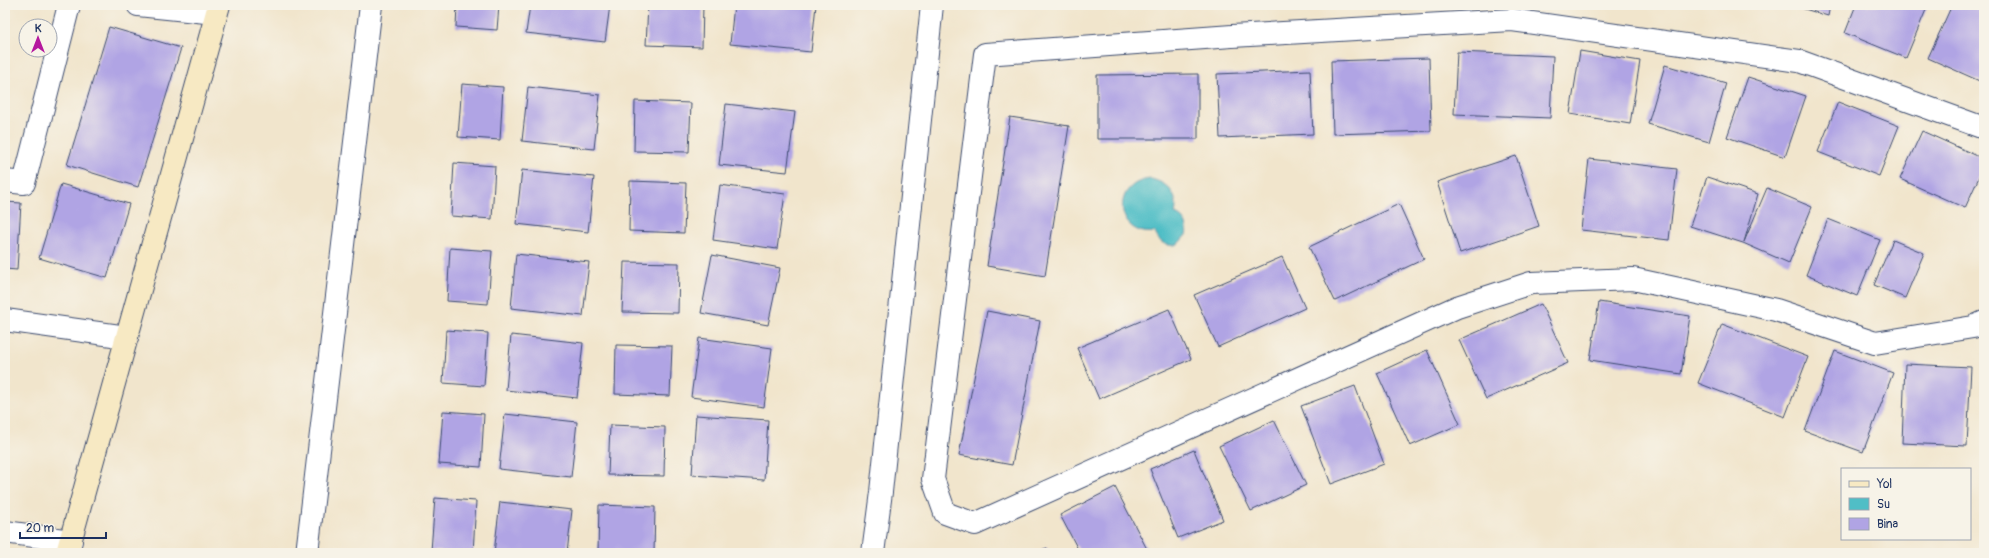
<svg xmlns="http://www.w3.org/2000/svg" width="1989" height="558" viewBox="0 0 1989 558" font-family="Pangolin,sans-serif">
	<style>
		.water { fill: #50bec6; stroke: #367692 }
		.building { fill: #b0a4e4 }
		.lines { fill: none; stroke-linecap: round; stroke-linejoin: round }
		.street-casing { stroke: #3b4a6e; stroke-width: 24 }
		.secondary-casing { stroke: #3b4a6e; stroke-width: 24 }
		.street { stroke: #fff; stroke-width: 22 }
		.secondary { stroke: #f7e9c3; stroke-width: 22 }
	</style>
	<rect width="100%" height="100%" fill="#f7f3e8"/>
	<filter id="ink" filterUnits="userSpaceOnUse"><feTurbulence type="fractalNoise" baseFrequency=".025" numOctaves="2"/><feDisplacementMap in="SourceGraphic" scale="8" xChannelSelector="R" yChannelSelector="G"/><feConvolveMatrix kernelMatrix="1 2 1 2 8 2 1 2 1" color-interpolation-filters="sRGB"/></filter>
	<filter id="wash" filterUnits="userSpaceOnUse"><feTurbulence type="fractalNoise" baseFrequency=".012" numOctaves="4" result="noise"/><feDisplacementMap in="SourceGraphic" scale="16" xChannelSelector="R" yChannelSelector="G"/><feGaussianBlur stdDeviation="0.9" result="paint"/><feColorMatrix in="noise" values="0 0 0 0 0 0 0 0 0 0 0 0 0 0 0 0 0 1.4 0 .05"/><feComposite in="paint" operator="in"/></filter>
	<g filter="url(#wash)">
		<rect width="100%" height="100%" fill="#f1e5cc"/>
		<path class="water" d="M 1151,179 C 1169,183 1179,196 1175,214 C 1184,217 1189,225 1186,235 L 1178,244 C 1167,248 1158,242 1155,232 C 1116,238 1109,182 1151,179 Z"/>
		<g id="blocks">
			<path class="building" d="M 457,5 L 499,5 L 497,30 L 456,27 Z
				M 530,5 L 610,5 L 605,42 L 526,33 Z
				M 648,5 L 703,5 L 702,47 L 646,45 Z
				M 734,5 L 816,5 L 811,52 L 730,44 Z
				M 1791,5 L 1830,5 L 1828,16 Z
				M 1856,5 L 1928,5 L 1906,58 L 1845,33 Z
				M 1952,5 L 1978,5 L 1984,8 L 1984,83 L 1928,58 Z
				M 109,27 L 181,48 L 138,187 L 67,165 Z
				M 1580,51 L 1640,61 L 1630,124 L 1570,114 Z
				M 1457,52 L 1553,56 L 1550,118 L 1454,114 Z
				M 1429,58 L 1431,131 L 1333,134 L 1331,61 Z
				M 1665,65 L 1726,83 L 1709,142 L 1648,124 Z
				M 1310,70 L 1313,134 L 1220,138 L 1217,74 Z
				M 1198,74 L 1198,139 L 1097,139 L 1097,75 Z
				M 1748,77 L 1806,96 L 1785,157 L 1727,137 Z
				M 462,84 L 503,87 L 500,140 L 458,137 Z
				M 528,87 L 600,95 L 594,149 L 522,141 Z
				M 635,101 L 691,103 L 689,152 L 634,151 Z
				M 1838,102 L 1899,126 L 1879,176 L 1818,152 Z
				M 726,104 L 795,112 L 787,172 L 719,165 Z
				M 1010,117 L 1069,126 L 1045,276 L 987,266 Z
				M 1922,131 L 1984,159 L 1984,166 L 1965,208 L 1900,179 Z
				M 1516,156 L 1539,226 L 1460,253 L 1437,182 Z
				M 1589,159 L 1677,169 L 1669,240 L 1581,230 Z
				M 454,163 L 495,166 L 492,219 L 451,216 Z
				M 522,170 L 594,177 L 588,232 L 516,224 Z
				M 1707,177 L 1758,194 L 1744,242 L 1767,188 L 1812,207 L 1789,263 L 1743,243 L 1690,226 Z
				M 630,181 L 686,183 L 684,233 L 629,231 Z
				M 61,184 L 129,204 L 107,278 L 39,258 Z
				M 720,185 L 785,194 L 777,249 L 713,240 Z
				M 5,202 L 21,203 L 17,270 L 5,269 Z
				M 1399,204 L 1424,259 L 1335,301 L 1309,247 Z
				M 1828,219 L 1880,240 L 1857,296 L 1806,275 Z
				M 1893,240 L 1924,253 L 1905,298 L 1874,285 Z
				M 450,248 L 492,251 L 488,304 L 447,301 Z
				M 516,254 L 589,262 L 583,316 L 511,308 Z
				M 712,255 L 780,268 L 768,325 L 701,313 Z
				M 1282,257 L 1305,308 L 1218,347 L 1194,295 Z
				M 624,262 L 679,263 L 678,313 L 622,312 Z
				M 1599,302 L 1690,316 L 1681,374 L 1590,360 Z
				M 1541,304 L 1568,363 L 1486,399 L 1459,340 Z
				M 1169,309 L 1191,359 L 1099,399 L 1077,348 Z
				M 987,311 L 1040,321 L 1012,465 L 959,455 Z
				M 1722,324 L 1808,357 L 1785,417 L 1698,383 Z
				M 446,330 L 488,333 L 484,386 L 443,383 Z
				M 511,335 L 583,343 L 577,398 L 506,390 Z
				M 699,338 L 772,348 L 764,407 L 691,397 Z
				M 616,345 L 672,346 L 670,396 L 615,394 Z
				M 1427,350 L 1460,424 L 1410,446 L 1377,373 Z
				M 1835,351 L 1893,373 L 1863,452 L 1805,431 Z
				M 1905,364 L 1971,367 L 1967,446 L 1902,443 Z
				M 1355,386 L 1384,464 L 1331,484 L 1301,406 Z
				M 443,411 L 484,414 L 481,467 L 439,464 Z
				M 505,414 L 577,422 L 571,477 L 499,469 Z
				M 696,415 L 768,420 L 764,480 L 692,475 Z
				M 1274,420 L 1306,485 L 1251,511 L 1219,446 Z
				M 610,425 L 665,427 L 664,476 L 608,475 Z
				M 1194,450 L 1223,520 L 1178,538 L 1150,469 Z
				M 1115,487 L 1149,553 L 1080,553 L 1060,515 Z
				M 435,498 L 476,501 L 473,553 L 431,551 Z
				M 500,502 L 572,510 L 567,553 L 494,553 Z
				M 599,505 L 655,507 L 654,553 L 598,553 Z
				M 1047,548 L 1049,553 L 1031,553 Z"/>
		</g>
	</g>
	<g filter="url(#ink)">
		<use href="#blocks" fill-opacity="0" stroke="#3b4a6e" stroke-width="1"/>
		<g class="lines">
			<g class="street-casing">
				<path id="street" d="M 138,5 L 216,13
					M 1984,128 L 1799,61 L 1512,20 L 1232,36 L 985,54 L 933,479 L 945,513 L 975,524 L 1457,307 L 1531,283 L 1633,279 L 1776,310 L 1875,343 L 1973,327 L 1984,322
					M 5,181 L 24,183 L 69,5
					M 5,320 L 127,337
					M 5,532 L 71,541
					M 307,553 L 371,5
					M 873,553 L 881,492 L 932,5"/>
			</g>
			<g class="secondary-casing">
				<path id="secondary" d="M 67,553 L 219,5"/>
			</g>
			<use href="#street" class="street"/>
			<use href="#secondary" class="secondary"/>
		</g>
	</g>
	<rect width="1989" height="558" fill="none" stroke="#f7f3e8" stroke-width="20"/>
	<rect x="1841" y="468" width="130" height="72" fill="#f7f3e8" stroke="#9fa5b1"/>
	<rect x="1849" y="481" width="20" height="6" fill="#f7e9c3" stroke="#9fa5b1"/>
	<text x="1877" y="488" font-size="12" fill="#1b2f5e">Yol</text>
	<rect x="1849" y="498" width="20" height="12" fill="#50bec6" stroke="#9fa5b1"/>
	<text x="1877" y="508" font-size="12" fill="#1b2f5e">Su</text>
	<rect x="1849" y="518" width="20" height="12" fill="#b0a4e4" stroke="#9fa5b1"/>
	<text x="1877" y="528" font-size="12" fill="#1b2f5e">Bina</text>
	<g transform="translate(38 38)"><circle r="19" fill="#f7f3e8" stroke="#9fa5b1"/>
	<path d="M0-3L7 15L0 10L-7 15Z" fill="#b5179e"/>
	<text y="-6" font-size="11" font-weight="bold" text-anchor="middle" fill="#1b2f5e">K</text>
	</g>
	<path d="M20 532v6h86v-6" fill="none" stroke="#1b2f5e" stroke-width="2"/>
	<text x="26" y="532" font-size="12" fill="#1b2f5e" stroke="#f7f3e8" stroke-width="3" paint-order="stroke">20 m</text>
</svg>
